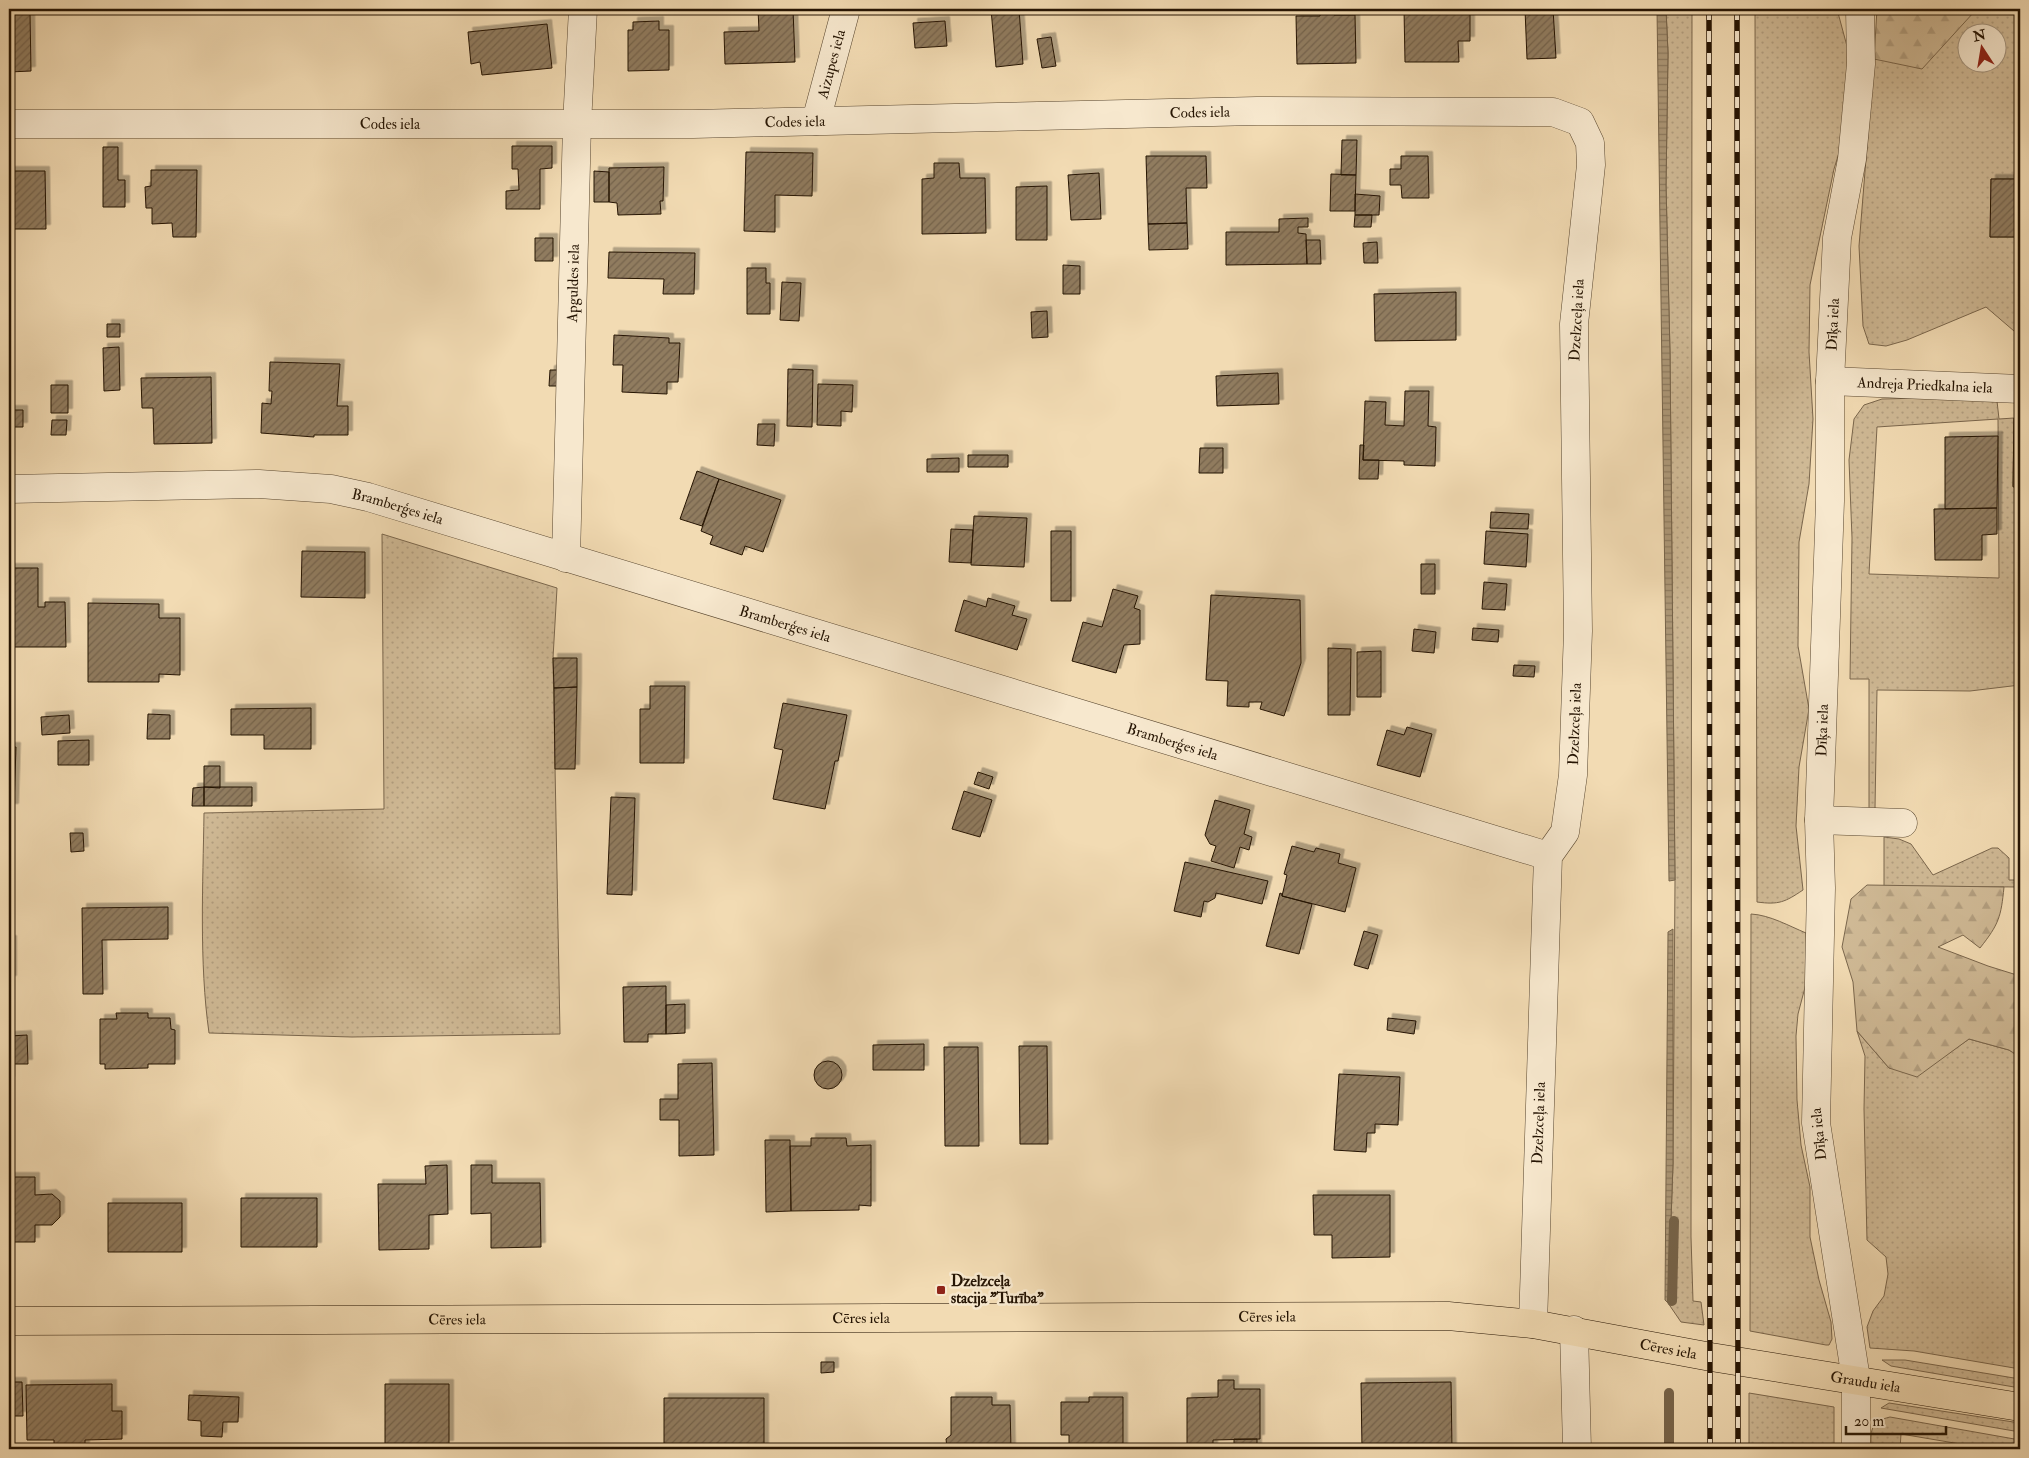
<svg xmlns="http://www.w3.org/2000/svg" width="2029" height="1458" viewBox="0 0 2029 1458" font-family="'IM FELL Double Pica',serif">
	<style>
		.grass { fill: url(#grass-dots); stroke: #7a664c; fill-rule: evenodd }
		.forest { fill: url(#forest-firs); stroke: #7a664c }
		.water { fill: url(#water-rules); stroke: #766349 }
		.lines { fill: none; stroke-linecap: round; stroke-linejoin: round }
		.stream { stroke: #766349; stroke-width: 10 }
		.building { fill: url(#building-hatch); stroke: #251403; filter: url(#shadow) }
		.minor-casing { stroke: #58462f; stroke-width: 29 }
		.major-casing { stroke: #251403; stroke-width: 29 }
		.minor { stroke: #f7e8ce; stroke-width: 28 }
		.major { stroke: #f2dbb3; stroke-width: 28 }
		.rail-casing { stroke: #251403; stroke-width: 5.5 }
		.rail { stroke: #f7e8ce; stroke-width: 4; stroke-dasharray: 11; stroke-linecap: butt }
		.poi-dot { fill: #8f2418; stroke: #f7e8ce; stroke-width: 2 }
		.labels { text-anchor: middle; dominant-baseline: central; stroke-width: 5; stroke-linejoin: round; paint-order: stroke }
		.street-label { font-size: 15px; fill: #251403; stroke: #f7e8ce }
		.poi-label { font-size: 15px; font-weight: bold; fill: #251403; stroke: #f7e8ce; text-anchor: start }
	</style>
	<defs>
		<pattern id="grass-dots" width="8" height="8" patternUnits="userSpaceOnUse" patternTransform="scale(1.25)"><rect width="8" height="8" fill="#cfb995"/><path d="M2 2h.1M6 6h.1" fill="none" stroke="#b29e7f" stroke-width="1.8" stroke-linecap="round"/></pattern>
		<pattern id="forest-firs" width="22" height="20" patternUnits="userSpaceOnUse" patternTransform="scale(1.25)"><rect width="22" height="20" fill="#cfb995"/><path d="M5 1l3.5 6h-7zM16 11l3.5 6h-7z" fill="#b29e7f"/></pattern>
		<pattern id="water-rules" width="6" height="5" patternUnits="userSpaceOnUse" patternTransform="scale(1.25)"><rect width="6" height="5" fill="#ac9777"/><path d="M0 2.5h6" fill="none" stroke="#8c7a5f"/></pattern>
		<pattern id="building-hatch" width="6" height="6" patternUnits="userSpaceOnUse" patternTransform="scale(1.25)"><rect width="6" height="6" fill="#907b5f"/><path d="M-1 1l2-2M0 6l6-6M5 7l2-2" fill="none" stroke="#75644c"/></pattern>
		<filter id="shadow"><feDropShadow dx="4.5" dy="-4.5" stdDeviation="0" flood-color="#0004"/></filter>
	</defs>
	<rect width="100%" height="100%" fill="#f2dbb3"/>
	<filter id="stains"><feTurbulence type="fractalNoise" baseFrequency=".004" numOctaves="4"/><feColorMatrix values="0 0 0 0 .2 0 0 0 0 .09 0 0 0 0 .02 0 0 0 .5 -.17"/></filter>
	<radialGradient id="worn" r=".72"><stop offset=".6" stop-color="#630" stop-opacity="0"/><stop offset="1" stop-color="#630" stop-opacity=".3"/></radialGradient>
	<path class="grass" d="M 1666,9 L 1692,9 L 1691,1237 L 1693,1301 L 1701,1302 L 1704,1325 L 1681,1322 L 1668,1303 L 1673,1164 L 1675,880 L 1670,353 L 1666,185 L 1668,53 Z
		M 1755,9 L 1837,9 L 1848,50 L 1848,85 L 1843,140 L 1834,169 L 1810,285 L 1809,352 L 1813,419 L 1809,484 L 1799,542 L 1798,646 L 1809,709 L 1799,767 L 1796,826 L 1803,890 C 1785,902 1779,905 1757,902 Z
		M 1973,9 L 2020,9 L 2020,179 L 1991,179 L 1990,237 L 2020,237 L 2020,333 L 2014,331 L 1986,307 L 1907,340 L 1886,346 L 1869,344 L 1863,326 L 1859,246 L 1874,59 L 1974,12 ZM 1966,32 L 1996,32 L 1996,62 L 1966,62 Z
		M 1964,397 L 1997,401 L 1999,419 L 2014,418 L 2013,486 L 2020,486 L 2020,685 L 1970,691 L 1877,690 L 1875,809 L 1869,810 L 1869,679 L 1850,679 L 1852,538 L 1849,460 L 1854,419 L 1864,405 L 1882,399 ZM 1998,419 L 1999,578 L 1869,574 L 1877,427 Z
		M 382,534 L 557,588 L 553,658 L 560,1034 L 352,1037 L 209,1033 C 199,962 203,884 204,813 L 384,809 Z
		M 1884,837 L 1899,839 L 1911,844 L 1933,875 L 1992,848 L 1998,848 L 2009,858 L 2009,880 L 2020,880 L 2020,887 L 1884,886 Z
		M 1751,914 C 1770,915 1789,926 1806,933 L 1808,976 L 1798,1014 L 1796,1036 L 1797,1100 L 1801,1145 L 1810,1187 L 1810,1237 L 1819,1280 L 1831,1322 L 1832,1339 L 1829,1345 L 1826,1345 L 1750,1331 Z
		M 1857,1031 L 1889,1068 L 1946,1055 L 1969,1039 L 2009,1050 L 2020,1057 L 2020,1369 L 1914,1351 L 1870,1348 L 1867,1327 L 1873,1311 L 1884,1296 L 1888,1274 L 1886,1257 L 1867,1240 L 1864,1109 L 1865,1056 Z
		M 1882,1360 L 1905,1360 L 2020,1379 L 2020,1388 L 1891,1366 Z
		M 1749,1393 L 1834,1407 L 1834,1449 L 1749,1449 Z
		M 1889,1403 L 2020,1423 L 2020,1432 L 1881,1408 Z
		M 1890,1417 L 2020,1440 L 2020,1449 L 1990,1449 L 1901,1434 L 1900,1449 L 1871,1449 C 1871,1431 1869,1422 1890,1417 Z"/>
	<path class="forest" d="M 1877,9 L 1973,9 L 1974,12 L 1922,69 L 1874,59 Z
		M 1867,885 L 2004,887 C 2001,917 1999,924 1980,948 L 1963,935 L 1938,947 L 1988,966 L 2020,976 L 2020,1057 L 2009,1050 L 1969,1039 L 1917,1077 L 1889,1068 L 1857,1031 L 1853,982 L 1842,947 L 1851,899 Z"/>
	<path class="water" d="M 1657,9 L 1666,9 L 1668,53 L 1666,185 L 1670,353 L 1675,880 L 1669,881 Z
		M 1673,929 L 1673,1164 L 1668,1303 L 1665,1300 L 1668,932 Z"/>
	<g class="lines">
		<path class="stream" d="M 1672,1301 L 1674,1221
			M 1669,1393 L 1669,1449"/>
	</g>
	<path class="building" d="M 9,9 L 23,9 L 30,13 L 31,71 L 9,72 Z
		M 758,9 L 793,9 L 795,62 L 725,64 L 724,32 L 759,31 Z
		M 991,9 L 1019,9 L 1023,64 L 996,67 Z
		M 1320,9 L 1334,9 L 1334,15 L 1355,15 L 1356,63 L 1297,64 L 1296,16 L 1320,16 Z
		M 1404,9 L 1470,9 L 1470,41 L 1458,41 L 1459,62 L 1405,62 Z
		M 1525,9 L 1553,9 L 1556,58 L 1527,59 Z
		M 659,21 L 659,30 L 669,30 L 669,70 L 628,71 L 628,30 L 633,30 L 633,22 Z
		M 945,21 L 947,46 L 915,48 L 913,23 Z
		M 547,24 L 552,68 L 482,75 L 480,62 L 471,64 L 468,32 Z
		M 1051,37 L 1056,66 L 1042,68 L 1037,39 Z
		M 1342,140 L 1357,140 L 1356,175 L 1341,175 Z
		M 512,146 L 552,146 L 552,168 L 540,169 L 540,209 L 506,209 L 506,191 L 519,190 L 518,169 L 512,169 Z
		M 103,147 L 118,147 L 118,180 L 125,180 L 125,207 L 103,207 Z
		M 746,152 L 813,153 L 812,196 L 775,195 L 775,232 L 744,231 Z
		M 1146,156 L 1206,156 L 1207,188 L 1186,188 L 1187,223 L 1148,224 Z
		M 1401,156 L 1428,156 L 1429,198 L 1402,198 L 1401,185 L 1390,185 L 1390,169 L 1401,169 Z
		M 934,163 L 959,163 L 960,178 L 985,178 L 986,233 L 922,234 L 922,179 L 934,178 Z
		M 664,167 L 663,201 L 660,201 L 661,214 L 618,215 L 617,203 L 609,202 L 609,168 Z
		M 151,170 L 197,170 L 196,237 L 173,237 L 172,223 L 152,224 L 152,208 L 146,208 L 145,187 L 151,186 Z
		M 9,171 L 45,171 L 46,229 L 9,229 Z
		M 594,171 L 609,172 L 609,202 L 594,202 Z
		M 1099,173 L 1101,219 L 1071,220 L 1068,175 Z
		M 1331,174 L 1356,175 L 1355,211 L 1330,211 Z
		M 1991,179 L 2020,179 L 2020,237 L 1990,237 Z
		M 1047,186 L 1047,240 L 1016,240 L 1016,187 Z
		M 1355,194 L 1380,196 L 1379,215 L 1355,215 Z
		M 1355,215 L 1372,215 L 1371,227 L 1354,227 Z
		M 1308,218 L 1308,227 L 1298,227 L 1298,233 L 1306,234 L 1307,264 L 1226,265 L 1226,232 L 1279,232 L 1279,219 Z
		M 1187,223 L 1188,249 L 1149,250 L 1148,224 Z
		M 535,238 L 553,238 L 553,261 L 535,261 Z
		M 1306,240 L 1320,240 L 1321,264 L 1307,264 Z
		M 1377,242 L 1378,263 L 1364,263 L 1363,243 Z
		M 609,252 L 695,253 L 694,294 L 663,294 L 664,279 L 608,278 Z
		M 1063,265 L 1080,266 L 1080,294 L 1063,294 Z
		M 747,268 L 766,268 L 766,283 L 770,283 L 770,314 L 747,314 Z
		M 782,282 L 801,283 L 799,321 L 780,320 Z
		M 1456,292 L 1456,340 L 1375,341 L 1374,294 Z
		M 1047,311 L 1048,337 L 1032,338 L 1031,312 Z
		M 107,324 L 120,324 L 120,337 L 107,337 Z
		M 614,335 L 669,338 L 669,343 L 680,343 L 678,382 L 667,382 L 667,394 L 622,392 L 623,365 L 613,365 Z
		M 119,347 L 120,390 L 104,391 L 103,348 Z
		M 270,362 L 340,364 L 337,406 L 348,406 L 348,435 L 314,435 L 314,437 L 261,433 L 262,403 L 271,404 L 272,391 L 269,391 Z
		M 788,369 L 813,370 L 812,427 L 787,426 Z
		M 550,370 L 558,370 L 557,386 L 549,386 Z
		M 1278,373 L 1279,404 L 1217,406 L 1216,376 Z
		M 211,377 L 212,443 L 154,444 L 153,408 L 142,408 L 141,378 Z
		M 818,384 L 853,385 L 852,412 L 841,411 L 841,426 L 817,425 Z
		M 51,385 L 68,385 L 68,413 L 51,413 Z
		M 1405,391 L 1429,391 L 1428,426 L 1436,427 L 1435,466 L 1404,465 L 1404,461 L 1363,460 L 1365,401 L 1386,402 L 1385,425 L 1404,426 Z
		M 9,410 L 23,410 L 23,427 L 9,427 Z
		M 2014,418 L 2020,418 L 2020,486 L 2013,487 Z
		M 52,420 L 67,420 L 66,435 L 51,435 Z
		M 758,424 L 775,424 L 774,446 L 757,445 Z
		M 1998,436 L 1997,508 L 1945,509 L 1945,437 Z
		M 1360,445 L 1364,445 L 1363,460 L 1379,460 L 1378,479 L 1359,479 Z
		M 1200,448 L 1223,448 L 1223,473 L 1199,473 Z
		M 968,455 L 1008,455 L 1008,467 L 968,467 Z
		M 959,458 L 959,472 L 927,472 L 927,459 Z
		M 697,471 L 719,479 L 702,526 L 680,519 Z
		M 719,479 L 781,500 L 763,552 L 745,546 L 742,555 L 710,544 L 713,536 L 701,531 Z
		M 1997,508 L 1997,534 L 1982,535 L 1982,560 L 1935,560 L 1934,509 Z
		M 1491,512 L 1529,514 L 1528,529 L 1490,528 Z
		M 974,516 L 1027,518 L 1024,567 L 971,565 Z
		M 951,529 L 973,530 L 971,563 L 949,562 Z
		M 1051,531 L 1071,531 L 1071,601 L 1051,601 Z
		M 1486,531 L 1528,534 L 1526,567 L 1484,564 Z
		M 302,551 L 365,552 L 365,598 L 301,597 Z
		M 1421,564 L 1435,564 L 1435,594 L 1421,594 Z
		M 9,568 L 38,568 L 38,607 L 45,607 L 45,602 L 65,602 L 66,647 L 9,647 Z
		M 1484,582 L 1507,584 L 1505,610 L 1482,609 Z
		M 1113,589 L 1138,596 L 1134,608 L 1140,610 L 1140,644 L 1124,645 L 1116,673 L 1072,661 L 1083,622 L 1102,627 Z
		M 1211,595 L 1300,600 L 1301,663 L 1284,716 L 1260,709 L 1262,702 L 1249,702 L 1249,707 L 1227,706 L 1228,681 L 1206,680 Z
		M 988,598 L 1015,606 L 1012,615 L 1027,619 L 1017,650 L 955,631 L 964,600 L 986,607 Z
		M 88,603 L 159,604 L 159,618 L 180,618 L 180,675 L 159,674 L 159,682 L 88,682 Z
		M 1473,628 L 1499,630 L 1498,642 L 1472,640 Z
		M 1414,629 L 1436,632 L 1434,653 L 1412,651 Z
		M 1328,648 L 1351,649 L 1350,715 L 1328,715 Z
		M 1381,651 L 1381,697 L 1357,697 L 1357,652 Z
		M 553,658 L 577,658 L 577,687 L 554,688 Z
		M 1514,665 L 1535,666 L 1534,677 L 1513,676 Z
		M 650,686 L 685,686 L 684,763 L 640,763 L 640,709 L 650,709 Z
		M 577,687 L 575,769 L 555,769 L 554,688 Z
		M 783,703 L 847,715 L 838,761 L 835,761 L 825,809 L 773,799 L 783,750 L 774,748 Z
		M 311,708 L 311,749 L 264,749 L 264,735 L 231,735 L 231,709 Z
		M 148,714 L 170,715 L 170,739 L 147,739 Z
		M 69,715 L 70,733 L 42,735 L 41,717 Z
		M 1407,727 L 1432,734 L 1420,777 L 1377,765 L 1387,730 L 1404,735 Z
		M 89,740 L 89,765 L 58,765 L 58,741 Z
		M 9,747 L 16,747 L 14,808 L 9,808 Z
		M 204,766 L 220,766 L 220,788 L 204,787 Z
		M 978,772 L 993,777 L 989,789 L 974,784 Z
		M 204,787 L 204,806 L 192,806 L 193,788 Z
		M 204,787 L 252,787 L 252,806 L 204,806 Z
		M 964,791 L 992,800 L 980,837 L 952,829 Z
		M 611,797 L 635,798 L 632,895 L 607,894 Z
		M 1215,800 L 1250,810 L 1244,834 L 1252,837 L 1249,850 L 1240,847 L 1234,868 L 1211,861 L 1216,846 L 1210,844 L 1205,835 Z
		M 70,833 L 83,833 L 84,851 L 71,852 Z
		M 1292,846 L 1314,852 L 1316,848 L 1340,854 L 1338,863 L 1356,868 L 1345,912 L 1282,896 L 1287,875 L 1284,874 Z
		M 1185,862 L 1268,881 L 1262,904 L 1216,893 L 1215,898 L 1208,902 L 1204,901 L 1201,917 L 1174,911 Z
		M 1280,893 L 1282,894 L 1282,896 L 1312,904 L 1299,954 L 1266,946 Z
		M 168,907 L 168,939 L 102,940 L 103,994 L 83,994 L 82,908 Z
		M 1364,931 L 1378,935 L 1368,969 L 1354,965 Z
		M 9,940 L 12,940 L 12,980 L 9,980 Z
		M 666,986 L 666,1034 L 648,1034 L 648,1042 L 624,1042 L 623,987 Z
		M 685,1004 L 685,1033 L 666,1034 L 666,1005 Z
		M 116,1013 L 148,1013 L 148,1018 L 170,1018 L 171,1029 L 175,1030 L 175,1064 L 148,1064 L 148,1068 L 105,1069 L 105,1064 L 100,1064 L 100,1019 L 117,1019 Z
		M 1388,1018 L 1416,1021 L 1414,1034 L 1387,1030 Z
		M 27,1035 L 28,1064 L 10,1064 L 10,1081 L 9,1081 L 10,1036 Z
		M 924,1044 L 924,1070 L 873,1070 L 873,1045 Z
		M 1019,1046 L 1047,1046 L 1048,1144 L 1020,1144 Z
		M 944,1047 L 978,1047 L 979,1146 L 945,1146 Z
		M814 1075a14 14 0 1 1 28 0a14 14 0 1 1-28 0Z
		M 712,1063 L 714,1155 L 679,1156 L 679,1120 L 660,1120 L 660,1099 L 678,1099 L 678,1064 Z
		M 1339,1074 L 1400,1077 L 1398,1125 L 1375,1124 L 1375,1133 L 1367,1133 L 1366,1152 L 1334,1150 Z
		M 811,1138 L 846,1138 L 847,1146 L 871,1145 L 871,1206 L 859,1205 L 859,1210 L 791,1211 L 790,1146 L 811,1146 Z
		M 765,1140 L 790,1140 L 791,1211 L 766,1212 Z
		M 447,1165 L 448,1214 L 429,1215 L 429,1249 L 379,1250 L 378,1184 L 426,1184 L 425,1166 Z
		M 471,1165 L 492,1165 L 492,1183 L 540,1183 L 541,1247 L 491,1248 L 491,1213 L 471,1214 Z
		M 9,1177 L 35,1177 L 35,1195 L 52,1194 L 60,1201 L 60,1217 L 52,1225 L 35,1225 L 35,1242 L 9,1242 Z
		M 1313,1195 L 1390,1195 L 1390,1257 L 1332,1258 L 1332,1235 L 1314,1235 Z
		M 241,1198 L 317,1198 L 317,1247 L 241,1247 Z
		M 108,1203 L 182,1203 L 182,1252 L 108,1252 Z
		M 821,1362 L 834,1362 L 834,1372 L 821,1373 Z
		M 1218,1380 L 1234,1380 L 1234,1389 L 1260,1389 L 1260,1439 L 1213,1440 L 1213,1449 L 1187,1449 L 1187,1398 L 1218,1397 Z
		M 9,1382 L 22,1382 L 23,1416 L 9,1416 Z
		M 1451,1382 L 1452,1449 L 1362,1449 L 1361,1383 Z
		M 112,1384 L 112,1411 L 122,1411 L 122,1439 L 85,1440 L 85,1447 L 54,1448 L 54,1440 L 27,1440 L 26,1385 Z
		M 385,1384 L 449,1384 L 449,1445 L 385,1445 Z
		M 189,1395 L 239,1397 L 238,1422 L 223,1422 L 222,1437 L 201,1436 L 201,1421 L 188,1420 Z
		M 951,1397 L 992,1397 L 992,1405 L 1010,1405 L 1011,1449 L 947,1448 L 946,1439 L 951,1435 Z
		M 1089,1397 L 1123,1397 L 1123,1449 L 1069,1449 L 1069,1435 L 1061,1435 L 1061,1402 L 1089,1402 Z
		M 664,1398 L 764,1398 L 764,1449 L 664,1449 Z
		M 1234,1439 L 1257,1439 L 1257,1449 L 1234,1449 Z"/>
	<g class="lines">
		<g class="minor-casing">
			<g id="minor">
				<path id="s1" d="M 816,121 L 846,9"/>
				<path id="s2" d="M 9,124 L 693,124 L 1257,111 L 1553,112 L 1580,122 L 1590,143 L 1591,165 L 1574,324 L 1578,631 L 1573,775 L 1565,832 L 1548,856 L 1533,1324"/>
				<path id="s3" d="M 1830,381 L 2020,389"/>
				<path id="s4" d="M 9,489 L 259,484 L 331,489 L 368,497 L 1548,856"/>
				<path id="s5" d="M 566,558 L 577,124 L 583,9"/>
				<path d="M 1819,820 L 1903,823"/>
				<path d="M 1574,1330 L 1577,1449"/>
				<path id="s6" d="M 1856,1449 L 1856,1379 L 1816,1123 L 1821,888 L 1819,820 L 1830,501 L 1830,381 L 1837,238 L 1852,159 L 1861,64 L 1860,9"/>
			</g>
		</g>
		<g class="major-casing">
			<g id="major">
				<path id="s7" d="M 9,1321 L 1448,1316 L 1533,1324 L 1711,1357 L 2020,1407"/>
			</g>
		</g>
		<use href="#minor" class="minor"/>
		<use href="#major" class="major"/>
		<g class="rail-casing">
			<path id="rail" d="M 1709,9 L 1710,1449
				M 1737,9 L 1738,1449"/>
		</g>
		<use href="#rail" class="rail"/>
	</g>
	<rect class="poi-dot" x="936" y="1285" width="10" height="10" rx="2.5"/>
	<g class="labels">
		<g class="street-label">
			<text stroke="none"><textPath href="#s1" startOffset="59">Aizupes iela</textPath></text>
			<text stroke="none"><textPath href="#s2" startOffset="1191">Codes iela</textPath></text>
			<text stroke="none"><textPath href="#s2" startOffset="786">Codes iela</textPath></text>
			<text stroke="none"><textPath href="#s2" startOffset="381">Codes iela</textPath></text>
			<text stroke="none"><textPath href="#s5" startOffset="275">Apguldes iela</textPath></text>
			<text transform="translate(1577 320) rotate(-87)">Dzelzceļa iela</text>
			<text stroke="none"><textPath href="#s6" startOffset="1128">Dīķa iela</textPath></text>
			<text stroke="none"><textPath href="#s3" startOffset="95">Andreja Priedkalna iela</textPath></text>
			<text stroke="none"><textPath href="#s4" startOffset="391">Bramberģes iela</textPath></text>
			<text stroke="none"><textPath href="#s4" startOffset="796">Bramberģes iela</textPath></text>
			<text transform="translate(1575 724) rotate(-88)">Dzelzceļa iela</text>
			<text stroke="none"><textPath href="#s6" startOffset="722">Dīķa iela</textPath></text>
			<text stroke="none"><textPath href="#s4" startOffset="1201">Bramberģes iela</textPath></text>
			<text transform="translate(1539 1123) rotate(-88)">Dzelzceļa iela</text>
			<text transform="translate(1819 1134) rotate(-96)">Dīķa iela</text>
			<text stroke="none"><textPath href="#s7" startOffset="1258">Cēres iela</textPath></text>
			<text stroke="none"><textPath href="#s7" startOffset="852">Cēres iela</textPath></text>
			<text stroke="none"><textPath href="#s7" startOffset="448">Cēres iela</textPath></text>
			<text stroke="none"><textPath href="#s7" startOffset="1662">Cēres iela</textPath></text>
			<text stroke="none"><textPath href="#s7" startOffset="1862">Graudu iela</textPath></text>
		</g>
		<g class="poi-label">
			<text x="951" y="1281">Dzelzceļa<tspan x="951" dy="17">stacija "Turība"</tspan></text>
		</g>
	</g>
	<rect width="2029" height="1458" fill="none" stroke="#f2dbb3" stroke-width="30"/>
	<rect x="10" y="10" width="2009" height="1438" fill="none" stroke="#251403" stroke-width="2.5"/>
	<rect x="15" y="15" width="1999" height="1428" fill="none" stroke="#251403"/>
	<g transform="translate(1982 48) rotate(348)"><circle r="24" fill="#f7e8ce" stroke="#a3937d"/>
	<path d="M0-4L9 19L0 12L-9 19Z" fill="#8f2418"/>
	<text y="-8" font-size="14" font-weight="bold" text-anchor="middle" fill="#251403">N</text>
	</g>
	<path d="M1846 1426v8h100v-8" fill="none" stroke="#251403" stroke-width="2.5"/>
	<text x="1854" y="1426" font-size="15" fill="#251403" stroke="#f7e8ce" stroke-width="4" paint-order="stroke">20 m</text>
	<rect width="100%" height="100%" filter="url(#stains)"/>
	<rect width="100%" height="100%" fill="url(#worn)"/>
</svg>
